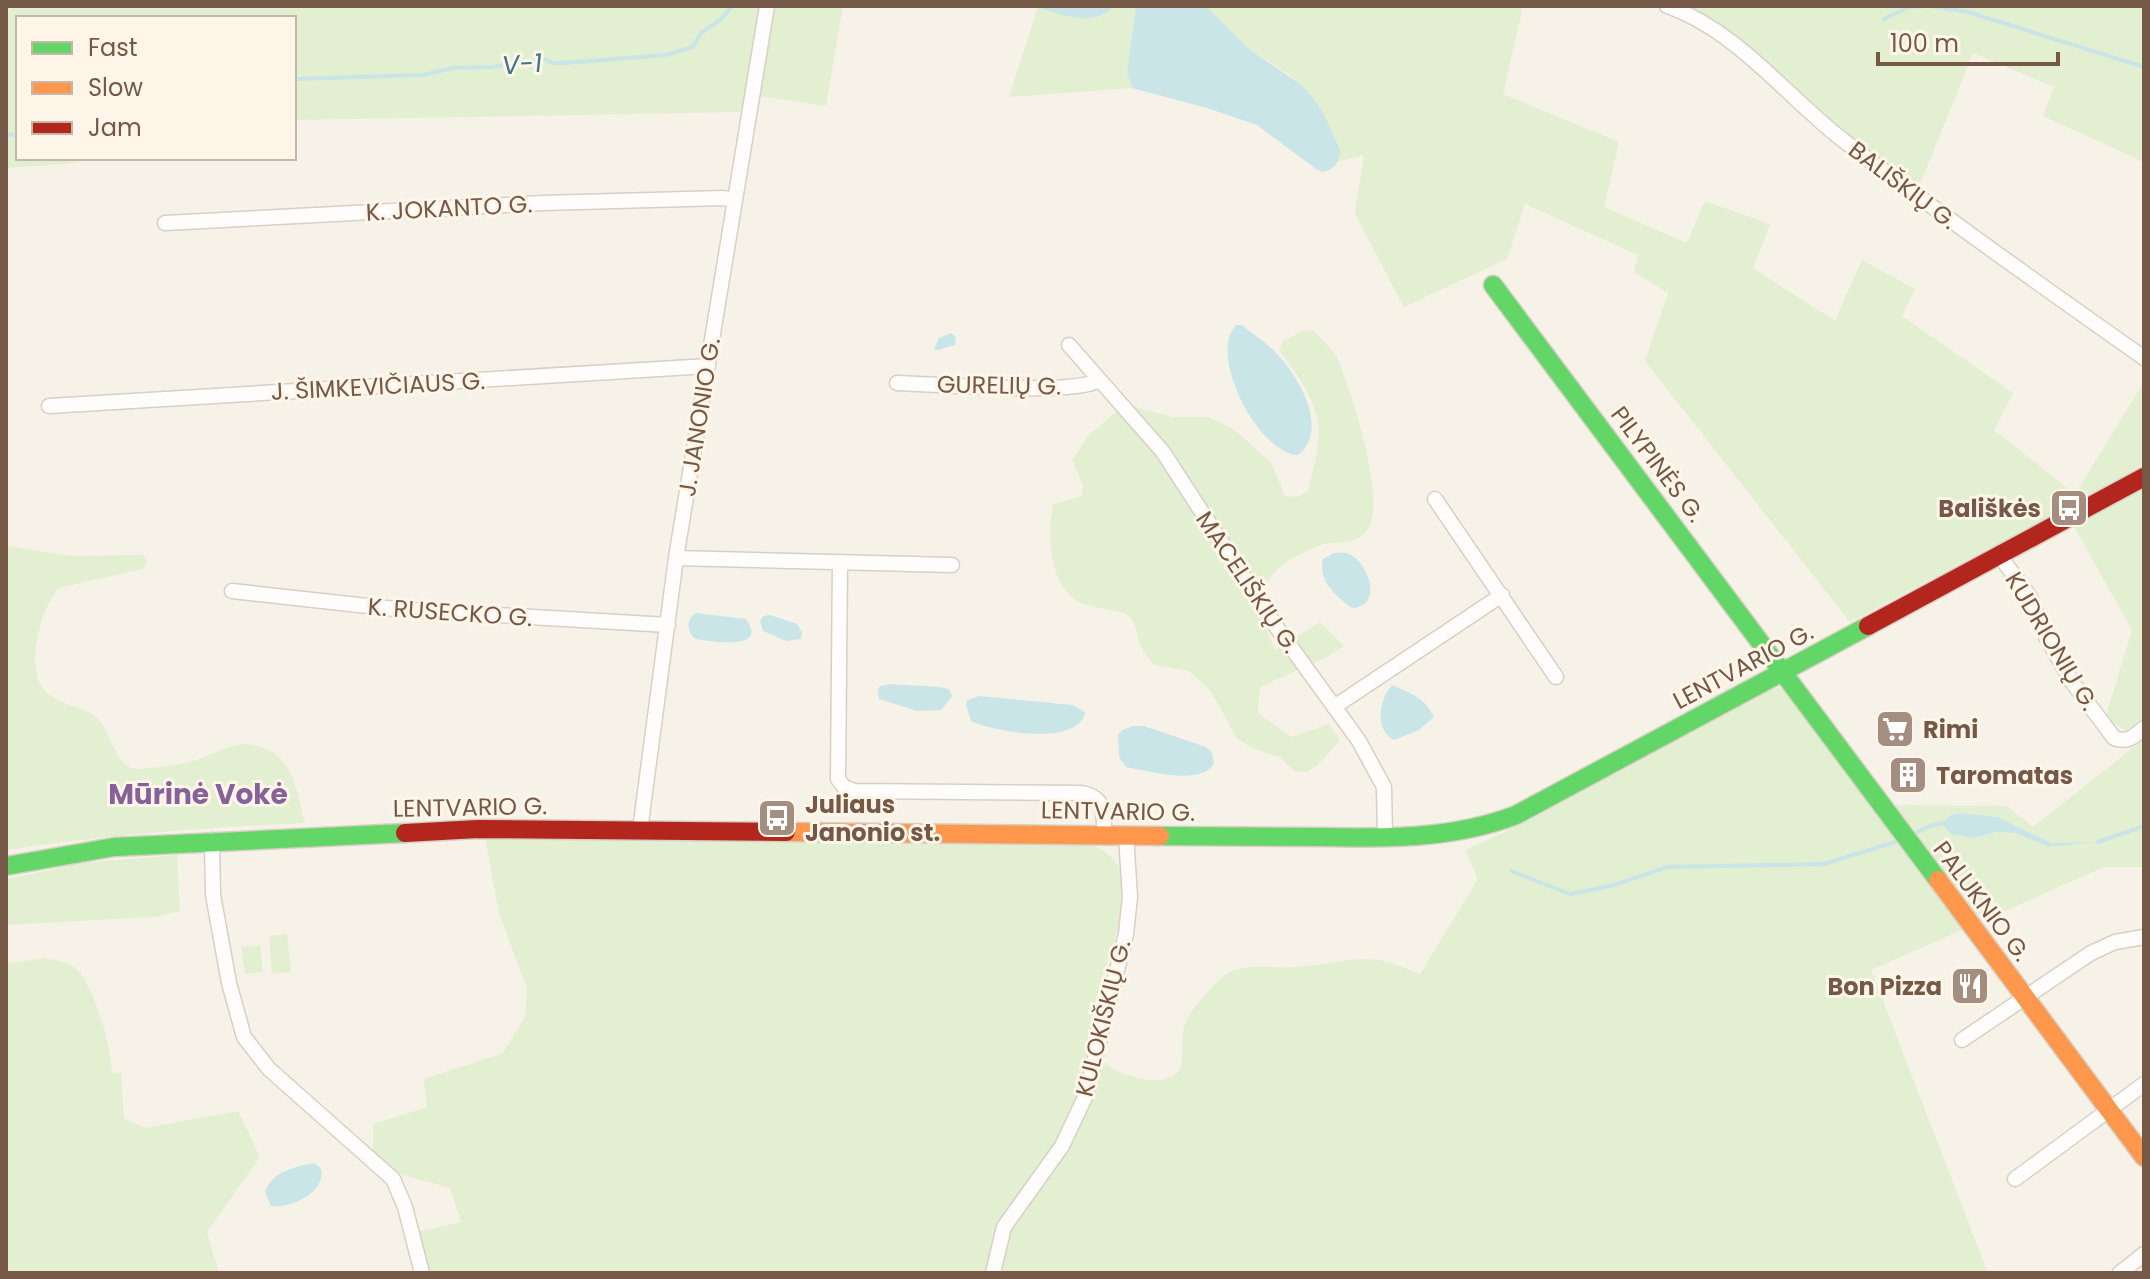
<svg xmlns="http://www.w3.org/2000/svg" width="2150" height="1279" viewBox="0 0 2150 1279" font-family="Poppins,sans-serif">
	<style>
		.green { fill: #e2efd1; fill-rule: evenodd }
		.water { fill: #c9e5e8 }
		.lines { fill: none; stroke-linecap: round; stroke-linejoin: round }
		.stream { stroke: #c9e5e8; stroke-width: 4 }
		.street-casing { stroke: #d8cfc6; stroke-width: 17 }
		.fast-casing { stroke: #d8cec4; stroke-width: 21 }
		.slow-casing { stroke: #d8cec4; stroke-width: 21 }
		.jam-casing { stroke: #d8cec4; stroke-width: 21 }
		.street { stroke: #fefdfc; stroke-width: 14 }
		.fast { stroke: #63d668; stroke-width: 18 }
		.slow { stroke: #ff974d; stroke-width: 18 }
		.jam { stroke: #b3261e; stroke-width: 18 }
		.labels { text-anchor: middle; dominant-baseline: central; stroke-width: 6; stroke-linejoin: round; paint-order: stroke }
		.street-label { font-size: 24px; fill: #765847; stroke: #fff6e9 }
		.poi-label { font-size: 24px; font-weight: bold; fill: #765847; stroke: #fff6e9; text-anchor: start }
		.water-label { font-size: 26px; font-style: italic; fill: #3c7884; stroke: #fff6e9 }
		.quarter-label { font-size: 28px; font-weight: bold; fill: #87629a; stroke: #fff6e9 }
	</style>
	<rect width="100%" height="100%" fill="#f7f2e8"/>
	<path class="green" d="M 6,6 L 759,6 L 742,112 L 294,120 L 294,18 L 18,18 L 18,158 L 92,158 L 68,164 L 6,168 Z
		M 774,6 L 843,6 L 826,106 L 759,96 Z
		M 1114,6 L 1136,6 L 1127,73 L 1132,88 L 1009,97 L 1038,7 C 1062,13 1095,29 1114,6 Z
		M 1206,6 L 1523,6 L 1503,94 L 1619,142 L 1604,207 L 1687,243 L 1705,201 L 1770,224 L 1753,268 L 1835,321 L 1862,260 L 1915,289 L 1902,316 L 2013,393 L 1994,430 L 2075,494 L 2144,382 L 2144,467 L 1850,622 L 1645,361 L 1668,293 L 1634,272 L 1638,255 L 1525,204 L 1507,259 L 1404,307 L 1355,214 L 1364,155 L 1338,162 L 1340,157 L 1290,75 L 1248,48 Z
		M 1685,6 L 2144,6 L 2144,162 L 2043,116 L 2054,87 L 1973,53 L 1919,187 L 1840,131 L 1778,75 Z
		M 1313,330 C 1321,339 1332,348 1337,358 C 1351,389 1387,500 1368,529 C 1357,545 1341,541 1325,544 C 1318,545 1310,550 1303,553 C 1274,566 1269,578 1257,606 L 1275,650 L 1320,622 L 1344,646 L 1327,657 L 1260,687 L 1258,713 L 1291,737 L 1329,724 L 1340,740 L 1318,765 L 1307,772 L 1294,771 L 1280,757 L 1255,749 L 1237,739 L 1211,691 L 1189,671 L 1153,664 C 1150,659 1145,654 1142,648 C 1136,637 1138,623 1127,615 C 1116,608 1092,609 1079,602 C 1048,584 1048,535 1053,504 L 1082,496 L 1083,485 L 1072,460 L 1089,435 L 1125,404 L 1172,417 L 1209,417 L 1236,431 L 1271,463 L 1285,496 L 1299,497 L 1308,490 C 1313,469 1321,444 1318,422 C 1314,396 1295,372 1280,351 L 1282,342 L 1302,331 Z
		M 2144,487 L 2144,721 L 2129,732 L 2105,719 L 2132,630 L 2072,523 Z
		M 6,546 L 72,556 L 144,555 L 147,563 L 142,569 L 59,588 C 41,606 27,662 41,686 C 43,690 51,696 55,698 C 68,707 86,707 98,719 C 112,733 115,769 138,769 C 155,768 177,765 193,761 C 220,753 239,735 268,750 C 295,763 298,797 305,823 C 204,828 105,835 6,850 Z
		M 1780,688 L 1787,691 L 1889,805 L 2007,806 L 2033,827 L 2144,739 L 2144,867 L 2104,867 L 1871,970 L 1988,1273 L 427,1273 L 418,1232 L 461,1222 L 450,1188 L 400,1174 L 373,1156 L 373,1124 L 427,1107 L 424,1079 L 503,1053 L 525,1017 L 527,989 L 499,913 L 485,838 L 1084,842 C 1195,876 1030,1032 1120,1072 C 1136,1079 1164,1086 1177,1073 C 1188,1062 1175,1033 1192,1011 C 1201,999 1217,979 1230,972 C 1250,963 1274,969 1296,967 C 1320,966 1344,959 1368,959 C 1385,959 1404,968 1420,974 L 1478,879 L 1465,850 L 1527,821 L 1773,689 ZM 1962,813 L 1998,817 L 2051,843 L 2091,843 L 2049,847 L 2015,833 L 1997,832 L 1973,838 L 1951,815 Z
		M 177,855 L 180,911 L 154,917 L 6,925 L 6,879 L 82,863 Z
		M 287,934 L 291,972 L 272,974 L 269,936 Z
		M 260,945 L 263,972 L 245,974 L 241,947 Z
		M 44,958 C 54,960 66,961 74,967 C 93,980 112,1050 112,1073 L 121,1072 L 124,1118 L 145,1128 L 238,1111 L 260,1157 L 207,1232 L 219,1273 L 6,1273 L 6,964 Z"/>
	<path class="water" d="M 1035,6 L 1114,6 C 1095,29 1059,14 1035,6 Z
		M 1136,6 L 1206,6 L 1248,48 L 1304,87 L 1322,110 L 1340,150 C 1340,162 1334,170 1322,172 L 1316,169 L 1257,125 L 1207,108 L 1132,88 L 1127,73 Z
		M 1236,325 L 1242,325 C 1254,335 1267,343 1277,354 C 1299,377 1330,430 1298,455 C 1259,454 1207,355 1236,325 Z
		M 951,333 L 956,337 L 955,345 L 938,350 L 934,349 L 939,338 Z
		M 1334,553 C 1338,553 1343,552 1347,553 C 1369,561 1384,607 1352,608 C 1335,595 1318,581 1323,559 Z
		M 696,613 L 746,619 C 770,652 709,641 696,639 C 686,633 686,619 696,613 Z
		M 770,615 L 797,624 L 802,632 L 801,639 L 786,641 L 763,631 L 760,621 L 763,616 Z
		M 892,684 C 910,686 934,685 949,689 L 952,696 L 941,710 L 917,711 L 879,699 L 878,689 L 880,686 Z
		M 1392,685 C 1411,693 1425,698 1434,717 L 1419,730 L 1394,740 C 1374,730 1379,700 1392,685 Z
		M 979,696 L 1072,705 L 1085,712 C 1079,747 994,732 971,721 L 966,704 L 968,700 Z
		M 1133,726 L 1144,726 L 1206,747 L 1212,753 L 1214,764 C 1201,786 1148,771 1126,767 L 1119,757 L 1118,735 L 1122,730 Z
		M 1962,813 L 1998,817 L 2051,843 L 2098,842 L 2049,847 L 2015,833 L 1997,832 L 1973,838 L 1951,834 L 1944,826 L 1944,821 L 1951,815 Z
		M 314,1163 L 320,1167 C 329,1191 291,1209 271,1206 L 265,1192 C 272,1171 295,1167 314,1163 Z"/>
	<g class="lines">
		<path class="stream" d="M 1932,6 L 1968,12 L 2144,67
			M 1884,19 L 1909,7 L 1926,6
			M 294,79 L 423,75 L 453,68 L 493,67 L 544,59 L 553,63 L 564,63 L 665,55 L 693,47 L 701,33 L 721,19 L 732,6
			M 6,135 L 18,134
			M 1915,833 L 1930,826 L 1944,823
			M 2098,842 L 2144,826
			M 1511,871 L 1570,894 L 1614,885 L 1668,867 L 1824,864 L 1895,842"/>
		<g class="street-casing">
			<path id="street" d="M 1667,6 C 1737,30 1788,98 1844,141 C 1943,216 2043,287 2144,358
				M 165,223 L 543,203 L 723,198 L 734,200
				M 1069,345 L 1163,452 L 1275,625 L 1359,741 L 1384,787 L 1385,838
				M 897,383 C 934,384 1074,396 1099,380
				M 49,406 L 708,366
				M 1435,499 L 1556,677
				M 1999,555 L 2030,597 L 2044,633 L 2072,682 L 2114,738 C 2127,743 2134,737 2144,728
				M 676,558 L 952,565
				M 840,562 L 838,779 L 844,787 L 854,791 L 1082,793 C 1106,798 1104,813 1104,835
				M 232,591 L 395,609 L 668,625
				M 1334,707 L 1502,595
				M 640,830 L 676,558 L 767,6
				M 212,840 L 213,895 L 229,983 L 244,1037 L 269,1069 L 393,1179 L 405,1207 L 422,1273
				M 1962,1040 L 2091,953 L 2115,942 L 2144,937
				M 2015,1179 L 2144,1084
				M 993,1273 L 1004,1227 L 1062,1146 L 1086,1095 L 1126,934 L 1130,897 L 1126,835
				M 2120,1273 L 2144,1254"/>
		</g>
		<g class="fast-casing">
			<path id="fast" d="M 1493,285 L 1938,880
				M 1160,836 C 1212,836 1263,837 1315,837 C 1384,838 1451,840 1516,815 L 1868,626
				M 6,866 L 114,847 L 405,833"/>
		</g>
		<g class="slow-casing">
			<path id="slow" d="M 786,832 L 1160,836
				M 1938,880 L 2144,1157"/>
		</g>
		<g class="jam-casing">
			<path id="jam" d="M 1868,626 L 2144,477
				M 405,833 L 478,829 L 786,832"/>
		</g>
		<use href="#street" class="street"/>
		<use href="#fast" class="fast"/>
		<use href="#slow" class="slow"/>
		<use href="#jam" class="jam"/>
	</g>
	<defs>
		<g id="bus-square" transform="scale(2)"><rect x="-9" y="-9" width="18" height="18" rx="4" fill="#a38e7f" stroke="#fff6e9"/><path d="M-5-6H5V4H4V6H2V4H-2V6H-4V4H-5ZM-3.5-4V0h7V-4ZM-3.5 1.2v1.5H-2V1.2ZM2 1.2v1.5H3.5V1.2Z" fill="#fff"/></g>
		<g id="supermarket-square" transform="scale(2)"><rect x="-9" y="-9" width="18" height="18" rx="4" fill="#a38e7f" stroke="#fff6e9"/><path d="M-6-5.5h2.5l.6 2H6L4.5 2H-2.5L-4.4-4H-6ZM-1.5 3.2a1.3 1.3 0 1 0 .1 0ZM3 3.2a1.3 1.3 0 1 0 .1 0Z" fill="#fff"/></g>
		<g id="building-square" transform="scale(2)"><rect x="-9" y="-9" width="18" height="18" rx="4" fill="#a38e7f" stroke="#fff6e9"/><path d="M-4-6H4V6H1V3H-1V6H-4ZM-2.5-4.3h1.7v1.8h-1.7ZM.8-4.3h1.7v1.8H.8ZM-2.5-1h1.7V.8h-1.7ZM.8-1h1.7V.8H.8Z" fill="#fff"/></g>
		<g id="restaurant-square" transform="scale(2)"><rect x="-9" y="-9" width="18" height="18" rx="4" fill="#a38e7f" stroke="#fff6e9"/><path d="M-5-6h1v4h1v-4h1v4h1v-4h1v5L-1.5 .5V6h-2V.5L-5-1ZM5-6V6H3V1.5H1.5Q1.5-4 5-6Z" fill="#fff"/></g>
	</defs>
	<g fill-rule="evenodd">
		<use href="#bus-square" x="2069" y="508"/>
		<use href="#supermarket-square" x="1895" y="729"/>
		<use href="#building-square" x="1908" y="775"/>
		<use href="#bus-square" x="777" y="818"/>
		<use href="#restaurant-square" x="1970" y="986"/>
	</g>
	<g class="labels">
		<g class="street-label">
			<text transform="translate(1903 185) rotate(37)">BALIŠKIŲ G.</text>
			<text transform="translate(449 208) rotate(-3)">K. JOKANTO G.</text>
			<text transform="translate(999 385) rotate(1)">GURELIŲ G.</text>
			<text transform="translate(378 386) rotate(-3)">J. ŠIMKEVIČIAUS G.</text>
			<text transform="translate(699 417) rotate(-81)">J. JANONIO G.</text>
			<text transform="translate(1658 464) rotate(53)">PILYPINĖS G.</text>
			<text transform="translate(1248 582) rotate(56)">MACELIŠKIŲ G.</text>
			<text transform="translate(450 612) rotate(4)">K. RUSECKO G.</text>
			<text transform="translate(2052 641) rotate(59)">KUDRIONIŲ G.</text>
			<text transform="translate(1743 666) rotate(-28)">LENTVARIO G.</text>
			<text transform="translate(470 807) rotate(-1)">LENTVARIO G.</text>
			<text transform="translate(1118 811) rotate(1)">LENTVARIO G.</text>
			<text transform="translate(1982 901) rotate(53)">PALUKNIO G.</text>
			<text transform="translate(1103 1018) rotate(-76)">KULOKIŠKIŲ G.</text>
		</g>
		<g class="poi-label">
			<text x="2041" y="508" text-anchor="end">Bališkės</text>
			<text x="1923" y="729">Rimi</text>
			<text x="1936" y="775">Taromatas</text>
			<text x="805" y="804">Juliaus<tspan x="805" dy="28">Janonio st.</tspan></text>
			<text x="1942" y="986" text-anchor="end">Bon Pizza</text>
		</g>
		<g class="water-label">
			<text transform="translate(522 64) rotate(-4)">V-1</text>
		</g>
		<g class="quarter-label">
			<text x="198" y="794">Mūrinė Vokė</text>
		</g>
	</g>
	<rect width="2150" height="1279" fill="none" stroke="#765847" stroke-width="16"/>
	<rect x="16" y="16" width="280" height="144" fill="#fff6e9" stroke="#c8b7a8" stroke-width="2"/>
	<rect x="32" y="42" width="40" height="12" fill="#63d668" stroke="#c8b7a8" stroke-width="2"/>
	<text x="88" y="56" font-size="24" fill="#765847">Fast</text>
	<rect x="32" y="82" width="40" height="12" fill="#ff974d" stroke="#c8b7a8" stroke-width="2"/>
	<text x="88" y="96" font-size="24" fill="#765847">Slow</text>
	<rect x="32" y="122" width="40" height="12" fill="#b3261e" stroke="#c8b7a8" stroke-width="2"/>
	<text x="88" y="136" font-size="24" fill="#765847">Jam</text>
	<path d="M1878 52v12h180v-12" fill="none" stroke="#765847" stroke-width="4"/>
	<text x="1890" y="52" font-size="24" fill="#765847" stroke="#fff6e9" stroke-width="6" paint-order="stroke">100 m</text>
</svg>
